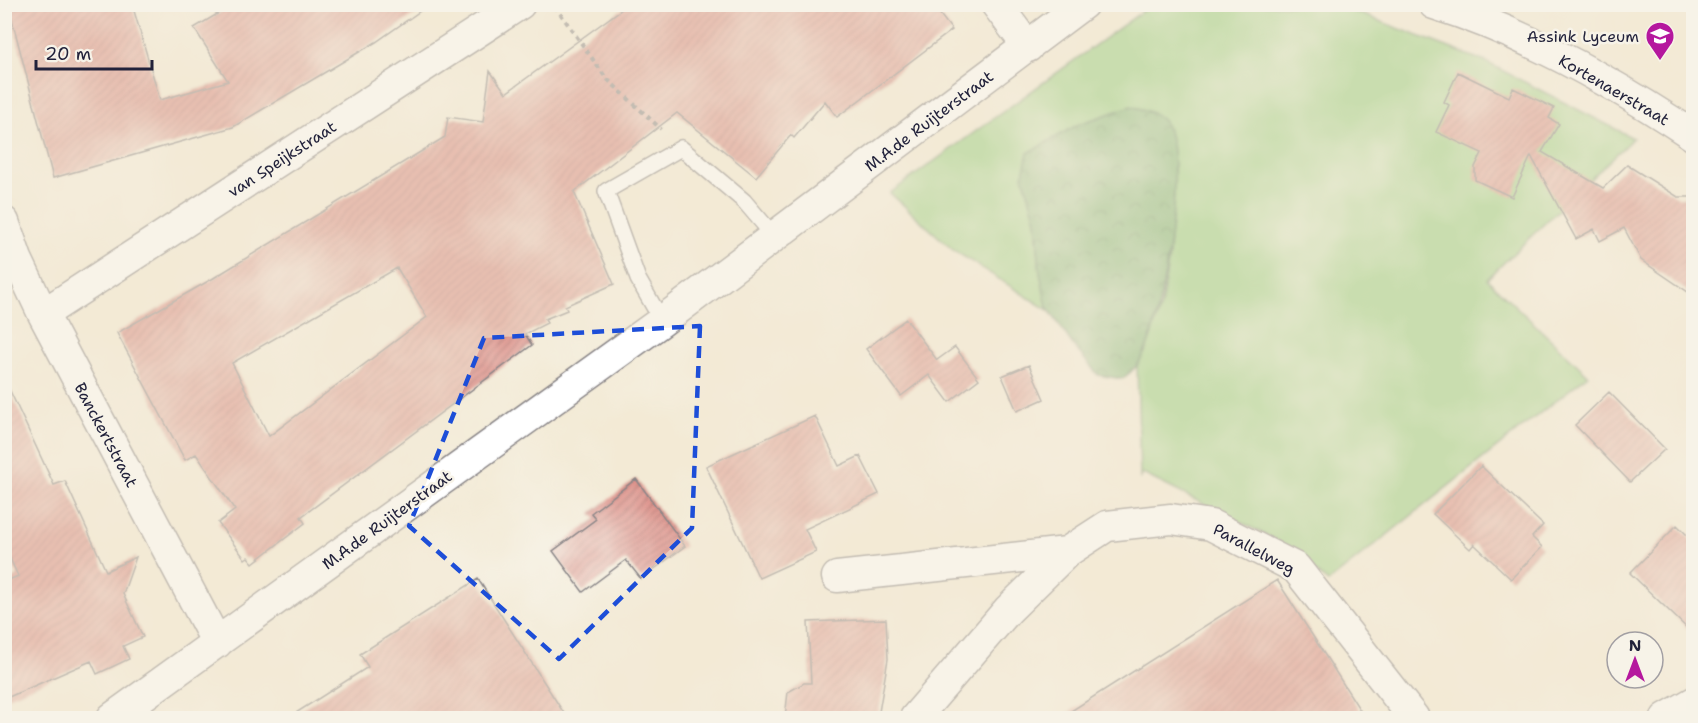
<svg xmlns="http://www.w3.org/2000/svg" width="1698" height="723" viewBox="0 0 1698 723" font-family="'Shantell Sans',sans-serif">
	<style>
		.grass { fill: #98cf81; stroke: #5d785e; stroke-width: 1.5 }
		.forest { fill: url(#forest-crowns); stroke: #4e6a55; stroke-width: 1.5 }
		.building { fill: url(#building-hatch); fill-rule: evenodd }
		.lines { fill: none; stroke-linecap: round; stroke-linejoin: round }
		.service-casing { stroke: #8a8688; stroke-width: 18 }
		.minor-casing { stroke: #8a8688; stroke-width: 33 }
		.path { stroke: #8a8688; stroke-width: 4; stroke-dasharray: 4.5 4.5; stroke-linecap: butt }
		.service { stroke: #fff; stroke-width: 15 }
		.minor { stroke: #fff; stroke-width: 30 }
		.marked { fill: none; stroke: #1d4ed8; stroke-width: 4.5; stroke-dasharray: 12 8; stroke-linejoin: round }
		.labels { text-anchor: middle; dominant-baseline: central; stroke-width: 5; stroke-linejoin: round; paint-order: stroke }
		.poi-label { font-size: 16px; fill: #22223b; stroke: #f7f3e8; text-anchor: end }
		.street-label { font-size: 16px; fill: #22223b; stroke: #f7f3e8 }
	</style>
	<defs>
		<pattern id="forest-crowns" width="20" height="18" patternUnits="userSpaceOnUse" patternTransform="scale(1.5)"><rect width="20" height="18" fill="#7ab26f"/><path d="M2 6a3 3 0 1 1 6 0M12 15a3 3 0 1 1 6 0" fill="none" stroke="#64905c"/></pattern>
		<pattern id="building-hatch" width="6" height="6" patternUnits="userSpaceOnUse" patternTransform="scale(1.5)"><rect width="6" height="6" fill="#dc8c85"/><path d="M-1 1l2-2M0 6l6-6M5 7l2-2" fill="none" stroke="#b2726e"/></pattern>
	</defs>
	<rect width="100%" height="100%" fill="#f7f3e8"/>
	<filter id="ink" filterUnits="userSpaceOnUse"><feTurbulence type="fractalNoise" baseFrequency=".0167" numOctaves="2"/><feDisplacementMap in="SourceGraphic" scale="12" xChannelSelector="R" yChannelSelector="G"/><feConvolveMatrix kernelMatrix="1 2 1 2 8 2 1 2 1" color-interpolation-filters="sRGB"/></filter>
	<filter id="wash" filterUnits="userSpaceOnUse"><feTurbulence type="fractalNoise" baseFrequency=".008" numOctaves="4" result="noise"/><feDisplacementMap in="SourceGraphic" scale="24" xChannelSelector="R" yChannelSelector="G"/><feGaussianBlur stdDeviation="1.35" result="paint"/><feColorMatrix in="noise" values="0 0 0 0 0 0 0 0 0 0 0 0 0 0 0 0 0 1.4 0 .05"/><feComposite in="paint" operator="in"/></filter>
	<g filter="url(#wash)">
		<rect width="100%" height="100%" fill="#f3ead5"/>
		<path class="grass" d="M 1151,5 L 1338,5 L 1486,62 L 1633,138 L 1487,279 L 1588,375 L 1328,582 L 1274,539 L 1143,474 L 1140,478 L 1137,366 L 1147,348 L 1161,306 L 1169,256 L 1170,232 L 1027,188 L 1036,220 L 1040,273 L 1051,312 L 953,250 L 890,193 Z"/>
		<path class="forest" d="M 1131,106 C 1142,109 1157,112 1164,122 C 1189,154 1163,309 1147,347 C 1142,361 1134,371 1122,379 L 1098,375 L 1073,345 L 1047,307 L 1040,273 L 1036,220 L 1023,175 L 1028,153 L 1079,124 Z"/>
		<g id="blocks">
			<path class="building" d="M 8,4 L 132,4 L 160,100 L 228,81 L 194,28 L 234,4 L 430,4 L 376,42 L 233,127 L 53,178 Z
				M 629,4 L 932,4 L 952,30 L 837,117 L 825,101 L 794,138 L 791,135 L 756,177 L 677,113 L 574,192 L 614,284 L 565,306 L 567,310 L 545,319 L 547,323 L 525,334 L 532,345 L 301,517 L 305,523 L 253,563 L 248,557 L 245,559 L 218,523 L 235,510 L 196,454 L 185,460 L 117,333 L 212,279 L 445,137 L 448,117 L 483,122 L 490,71 L 506,93 ZM 397,268 L 427,317 L 269,436 L 232,363 Z
				M 1458,72 L 1509,97 L 1513,88 L 1554,108 L 1549,118 L 1559,124 L 1542,152 L 1603,188 L 1627,165 L 1678,197 L 1694,197 L 1694,296 L 1641,260 L 1624,228 L 1600,241 L 1594,229 L 1576,239 L 1531,156 L 1512,197 L 1475,180 L 1475,167 L 1482,153 L 1436,132 L 1449,105 L 1444,102 Z
				M 906,319 L 937,360 L 955,347 L 979,379 L 949,402 L 929,375 L 901,396 L 866,349 Z
				M 1029,365 L 1044,399 L 1017,411 L 1002,376 Z
				M 4,378 L 54,485 L 65,481 L 106,571 L 136,557 L 123,594 L 143,637 L 123,646 L 129,659 L 97,674 L 91,661 L 4,699 L 4,582 L 18,576 L 4,545 Z
				M 1609,392 L 1665,449 L 1630,482 L 1575,425 Z
				M 815,416 L 839,466 L 860,456 L 879,494 L 805,529 L 816,552 L 759,578 L 706,466 Z
				M 1481,466 L 1543,525 L 1532,537 L 1542,547 L 1511,579 L 1474,544 L 1470,549 L 1433,514 Z
				M 636,479 L 685,546 L 641,579 L 626,560 L 583,592 L 553,551 L 596,519 L 591,513 Z
				M 1677,525 L 1694,542 L 1694,635 L 1630,573 Z
				M 478,579 L 567,718 L 288,718 L 368,667 L 360,654 Z
				M 1277,580 L 1365,718 L 1060,718 Z
				M 886,619 L 888,659 L 878,718 L 785,718 L 788,692 L 804,683 L 811,683 L 808,622 Z"/>
		</g>
	</g>
	<g filter="url(#ink)">
		<use href="#blocks" fill-opacity="0" stroke="#8a8688" stroke-width="1.5"/>
		<g class="lines">
			<g class="service-casing">
				<path id="service" d="M 662,321 L 638,279 L 606,191 L 681,148 L 744,201 L 774,236"/>
			</g>
			<g class="minor-casing">
				<path id="minor" d="M 996,4 L 1028,47
					M 1434,4 C 1523,32 1616,84 1694,136
					M 4,222 L 17,259 L 43,314 L 217,643
					M 43,314 L 520,4
					M 837,577 L 1067,552
					M 112,718 L 662,321 L 1083,4
					M 915,718 L 1008,610 L 1067,552 L 1107,526 L 1171,519 L 1211,525 L 1296,568 L 1414,718
					M 1666,718 L 1694,702"/>
			</g>
			<path class="path" d="M 555,6 L 606,78 L 661,129"/>
			<use href="#service" class="service"/>
			<use href="#minor" class="minor"/>
		</g>
	</g>
	<path d="M0 0H1698V723H0ZM 700,326 L 692,528 L 559,659 L 409,526 L 484,338 Z" fill="#f3ead5" fill-opacity=".55" fill-rule="evenodd"/>
	<path class="marked" d="M 700,326 L 692,528 L 559,659 L 409,526 L 484,338 Z"/>
	<defs>
		<g id="school-pin" transform="scale(1.5)"><path d="M0 17L-7.5 6A9.5 9.5 0 1 1 7.5 6Z" fill="#b5179e" stroke="#f7f3e8"/><path d="M0-5L7-2L0 1L-7-2ZM-4 1L0 2.5L4 1V4Q0 6-4 4Z" fill="#fff"/></g>
	</defs>
	<g fill-rule="evenodd">
		<use href="#school-pin" x="1660" y="36"/>
	</g>
	<g class="labels">
		<g class="poi-label">
			<text x="1639" y="36">Assink Lyceum</text>
		</g>
		<g class="street-label">
			<text transform="translate(1614 90) rotate(30)">Kortenaerstraat</text>
			<text transform="translate(929 121) rotate(-37)">M.A.de Ruijterstraat</text>
			<text transform="translate(282 159) rotate(-33)">van Speijkstraat</text>
			<text transform="translate(106 435) rotate(62)">Banckertstraat</text>
			<text transform="translate(387 520) rotate(-36)">M.A.de Ruijterstraat</text>
			<text transform="translate(1254 549) rotate(28)">Parallelweg</text>
		</g>
	</g>
	<rect width="1698" height="723" fill="none" stroke="#f7f3e8" stroke-width="24"/>
	<g transform="translate(1635 660)"><circle r="28" fill="#f7f3e8" stroke="#a29fa3" stroke-width="1.5"/>
	<path d="M0-4.5L10 22L0 15L-10 22Z" fill="#b5179e"/>
	<text y="-9" font-size="16" font-weight="bold" text-anchor="middle" fill="#22223b">N</text>
	</g>
	<path d="M36 60v9h116v-9" fill="none" stroke="#22223b" stroke-width="3"/>
	<text x="45" y="60" font-size="18" fill="#22223b" stroke="#f7f3e8" stroke-width="4.5" paint-order="stroke">20 m</text>
</svg>
